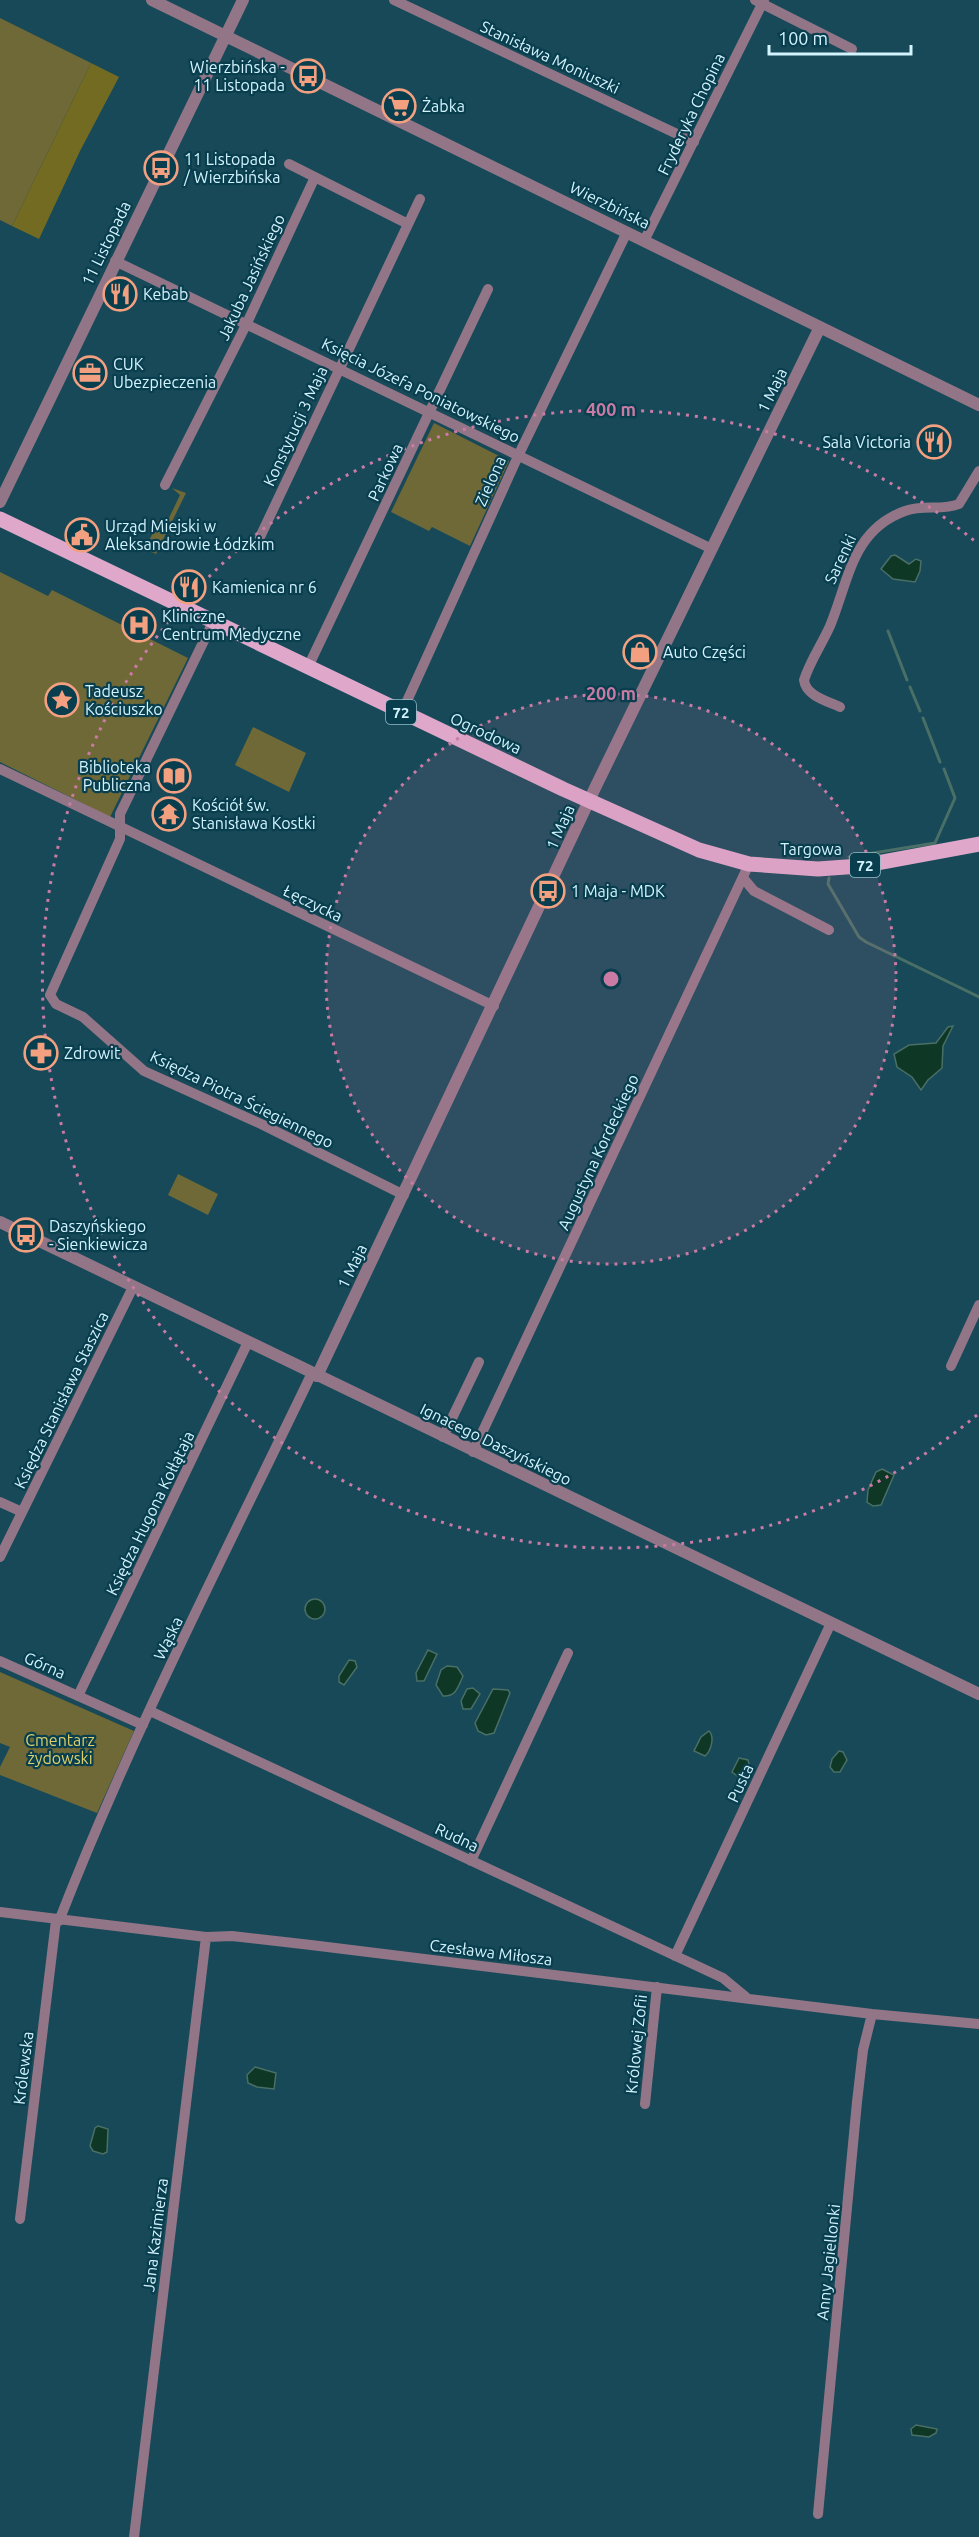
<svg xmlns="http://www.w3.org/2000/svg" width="979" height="2537" viewBox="0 0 979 2537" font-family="Ubuntu,sans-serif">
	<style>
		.green { fill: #6f6837 }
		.forest { fill: #746b22 }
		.water { fill: #0e3725; stroke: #496f66; stroke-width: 1.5 }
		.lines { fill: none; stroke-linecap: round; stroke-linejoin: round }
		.stream { stroke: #496f66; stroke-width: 3 }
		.minor { stroke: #927687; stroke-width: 10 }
		.tertiary { stroke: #927687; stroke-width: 12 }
		.primary { stroke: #dfa8ca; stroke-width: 15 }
		.ring { fill: none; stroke: #ca7ba4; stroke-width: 3; stroke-dasharray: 3 6 }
		.labels { text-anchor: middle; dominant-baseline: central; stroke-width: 4.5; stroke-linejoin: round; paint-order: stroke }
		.shield { fill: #083e4d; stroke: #96bdc9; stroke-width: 1.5 }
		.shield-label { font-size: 15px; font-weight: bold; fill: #d3f3fe }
		.street-label { font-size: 16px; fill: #d3f3fe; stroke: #083e4d }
		.poi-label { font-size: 16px; fill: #d3f3fe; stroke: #083e4d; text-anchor: start }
		.park-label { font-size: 16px; fill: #ddcf6b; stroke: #083e4d }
		.centre { fill: #ca7ba4; stroke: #083e4d; stroke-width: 3 }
		.ring-label { font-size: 18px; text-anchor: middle; font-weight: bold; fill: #ca7ba4; stroke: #083e4d; stroke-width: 4.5; stroke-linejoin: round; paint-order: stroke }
	</style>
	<rect width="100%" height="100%" fill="#174958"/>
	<path class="green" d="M 0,18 L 91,63 L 12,226 L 0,220 Z
		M 434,423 L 509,461 L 470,546 L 432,527 L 429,531 L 391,512 Z
		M 172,488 L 186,493 L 156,554 L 149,551 L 154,540 L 150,539 L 159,519 L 167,522 L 180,495 Z
		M 0,572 L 48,596 L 52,590 L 188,658 L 110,817 L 0,762 Z
		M 253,727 L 306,753 L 289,792 L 235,765 Z
		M 178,1174 L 218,1194 L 208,1215 L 168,1195 Z
		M 0,1672 L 134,1731 L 97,1813 L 0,1775 L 0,1767 L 10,1747 L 0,1743 Z"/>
	<path class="forest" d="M 91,63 L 119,77 L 80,151 L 39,239 L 12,226 Z"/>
	<path class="water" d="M 895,555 L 909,564 L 916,559 L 921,561 L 920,571 L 915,582 L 893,579 L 881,569 L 891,556 Z
		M 953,1026 L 943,1046 L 942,1068 L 928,1080 L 921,1090 L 912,1077 L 897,1067 L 894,1054 L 909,1045 L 936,1043 L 948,1027 Z
		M 882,1469 L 894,1475 L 881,1505 L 873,1506 L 867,1502 L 868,1490 L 876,1472 Z
		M305 1609a10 10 0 1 1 20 0a10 10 0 1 1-20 0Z
		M 428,1650 L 437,1654 L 424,1681 L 417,1681 L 416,1673 Z
		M 349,1660 L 355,1661 L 357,1667 L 344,1685 L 339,1682 L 339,1676 Z
		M 447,1666 L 457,1667 L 463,1676 C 458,1687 456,1697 443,1696 L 436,1685 L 441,1670 Z
		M 473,1688 L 480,1694 L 471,1709 L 463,1709 L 461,1701 L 467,1689 Z
		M 493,1689 L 508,1690 L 510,1693 L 494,1733 L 486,1735 L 478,1731 L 475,1723 Z
		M 709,1731 C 715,1737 711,1751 705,1756 L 694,1751 L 701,1737 Z
		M 839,1751 L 843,1752 L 847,1760 L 840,1772 L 834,1772 L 830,1767 L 832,1759 Z
		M 739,1758 L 748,1760 L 749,1764 L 740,1778 L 732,1772 Z
		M 255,2067 L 276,2073 L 274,2089 L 257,2087 L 248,2083 L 247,2075 Z
		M 98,2126 L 108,2129 L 107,2152 L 103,2154 L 93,2151 L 90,2146 L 95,2128 Z
		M 916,2425 L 937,2429 L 936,2433 L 929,2437 L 912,2435 L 911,2429 Z"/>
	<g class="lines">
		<path class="stream" d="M 888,631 L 907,680
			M 910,687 L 920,711
			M 923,718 L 940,762
			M 849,857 L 935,843 L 955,798 L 944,769
			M 829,878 L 828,884 L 859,937 L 866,942 L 979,997"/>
		<path class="minor" d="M 394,0 L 694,142
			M 755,0 L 852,49
			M 289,164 L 408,224
			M 644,241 L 764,0
			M 115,261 L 712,549
			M 165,485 L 247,323 L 315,177
			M 260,537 L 420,199
			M 213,622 L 120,814 L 120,839 L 50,995 L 56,1004 L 83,1017 L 144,1071 L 261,1124 L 404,1195
			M 308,667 L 488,289
			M 840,707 C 827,701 806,696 804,680 C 810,661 822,644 830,626 C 849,580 852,530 905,511 C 923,504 942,511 959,504 L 979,471
			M 402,712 L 519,454 L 627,232
			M 0,769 L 494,1006
			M 744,879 L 754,891 L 829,930
			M 951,1366 L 979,1305
			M 443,1437 L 479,1362
			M 473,1452 L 749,864
			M 0,1502 L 22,1512
			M 0,1557 L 133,1287
			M 0,1661 L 143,1725
			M 78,1696 L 248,1342
			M 150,1711 L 723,1978 L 746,1997
			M 471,1861 L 568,1653
			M 0,1912 L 206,1937 L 232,1936 L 311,1945 L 872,2014 L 979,2024
			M 59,1921 C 132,1733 225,1554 312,1373
			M 675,1956 L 831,1623
			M 645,2104 L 657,1987
			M 20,2219 L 56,1920
			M 818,2514 L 857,2102 L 863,2050 L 872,2014
			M 134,2537 L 206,1937"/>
		<path class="tertiary" d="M 152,0 L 979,405
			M 0,502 L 243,0
			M 0,1222 L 979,1694
			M 317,1376 L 595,788 L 820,327"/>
		<path class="primary" d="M 0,519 L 563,789 L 699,850 L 749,864 L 818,869 L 860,866 L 979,844"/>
	</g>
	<circle cx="611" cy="979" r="285" fill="#ca7ba4" fill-opacity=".12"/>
	<g class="ring">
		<circle cx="611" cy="979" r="285"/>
		<path d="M977 1415A569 569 0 1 1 977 543"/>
	</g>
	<defs>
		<g id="bus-ring" transform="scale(1.725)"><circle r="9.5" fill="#083e4d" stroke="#f2a080" stroke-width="1.5"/><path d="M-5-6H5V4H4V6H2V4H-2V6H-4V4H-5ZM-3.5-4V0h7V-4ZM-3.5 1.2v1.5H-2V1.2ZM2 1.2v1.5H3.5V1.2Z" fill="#f2a080"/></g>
		<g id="supermarket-ring" transform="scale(1.725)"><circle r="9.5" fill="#083e4d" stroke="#f2a080" stroke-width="1.5"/><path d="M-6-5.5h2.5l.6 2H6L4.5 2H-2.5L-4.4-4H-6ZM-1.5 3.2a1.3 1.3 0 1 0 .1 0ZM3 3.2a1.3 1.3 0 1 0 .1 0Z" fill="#f2a080"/></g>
		<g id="restaurant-ring" transform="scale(1.725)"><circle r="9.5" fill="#083e4d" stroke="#f2a080" stroke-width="1.5"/><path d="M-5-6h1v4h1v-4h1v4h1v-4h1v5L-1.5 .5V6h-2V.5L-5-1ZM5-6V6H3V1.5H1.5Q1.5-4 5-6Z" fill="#f2a080"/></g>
		<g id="office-ring" transform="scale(1.725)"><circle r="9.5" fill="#083e4d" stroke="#f2a080" stroke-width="1.5"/><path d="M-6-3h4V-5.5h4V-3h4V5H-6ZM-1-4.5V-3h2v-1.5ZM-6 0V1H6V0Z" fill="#f2a080"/></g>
		<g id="civic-ring" transform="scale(1.725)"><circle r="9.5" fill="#083e4d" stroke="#f2a080" stroke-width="1.5"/><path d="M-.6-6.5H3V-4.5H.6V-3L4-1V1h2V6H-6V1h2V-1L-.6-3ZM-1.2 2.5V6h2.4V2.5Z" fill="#f2a080"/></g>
		<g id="hospital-ring" transform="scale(1.725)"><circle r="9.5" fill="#083e4d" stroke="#f2a080" stroke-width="1.5"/><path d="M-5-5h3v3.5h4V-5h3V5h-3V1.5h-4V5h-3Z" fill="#f2a080"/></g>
		<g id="shop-ring" transform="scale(1.725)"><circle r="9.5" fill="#083e4d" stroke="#f2a080" stroke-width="1.5"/><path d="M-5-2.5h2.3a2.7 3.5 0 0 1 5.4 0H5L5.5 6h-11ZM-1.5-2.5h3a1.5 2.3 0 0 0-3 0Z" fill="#f2a080"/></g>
		<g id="sight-ring" transform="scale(1.725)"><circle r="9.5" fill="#083e4d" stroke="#f2a080" stroke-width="1.5"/><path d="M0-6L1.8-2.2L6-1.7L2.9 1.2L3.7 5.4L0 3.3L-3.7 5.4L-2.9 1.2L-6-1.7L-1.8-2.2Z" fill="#f2a080"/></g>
		<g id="library-ring" transform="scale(1.725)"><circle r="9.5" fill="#083e4d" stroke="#f2a080" stroke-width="1.5"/><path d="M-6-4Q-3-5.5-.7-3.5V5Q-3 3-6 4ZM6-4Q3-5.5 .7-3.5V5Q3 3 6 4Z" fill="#f2a080"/></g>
		<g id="temple-ring" transform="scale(1.725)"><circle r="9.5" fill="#083e4d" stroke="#f2a080" stroke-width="1.5"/><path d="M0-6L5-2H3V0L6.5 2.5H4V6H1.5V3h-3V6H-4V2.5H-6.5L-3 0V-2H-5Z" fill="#f2a080"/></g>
		<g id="pharmacy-ring" transform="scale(1.725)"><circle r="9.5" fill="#083e4d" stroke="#f2a080" stroke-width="1.5"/><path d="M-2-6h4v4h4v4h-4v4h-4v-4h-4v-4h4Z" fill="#f2a080"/></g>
	</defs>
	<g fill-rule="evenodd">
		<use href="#bus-ring" x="308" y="76"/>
		<use href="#supermarket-ring" x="399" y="106"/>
		<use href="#bus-ring" x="161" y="168"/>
		<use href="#restaurant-ring" x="120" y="294"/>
		<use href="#office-ring" x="90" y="373"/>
		<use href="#restaurant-ring" x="934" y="442"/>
		<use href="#civic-ring" x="82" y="535"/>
		<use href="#restaurant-ring" x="189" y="587"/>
		<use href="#hospital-ring" x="139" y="625"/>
		<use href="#shop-ring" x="640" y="652"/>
		<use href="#sight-ring" x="62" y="700"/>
		<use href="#library-ring" x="174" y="776"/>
		<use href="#temple-ring" x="169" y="814"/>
		<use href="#bus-ring" x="548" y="891"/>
		<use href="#pharmacy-ring" x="41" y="1053"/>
		<use href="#bus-ring" x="26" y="1235"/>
	</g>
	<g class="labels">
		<g class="shield">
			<rect x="386" y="700" width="30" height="24" rx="4.5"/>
			<rect x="850" y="853" width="30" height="24" rx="4.5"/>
		</g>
		<g class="shield-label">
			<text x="401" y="712">72</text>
			<text x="865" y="865">72</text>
		</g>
		<g class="street-label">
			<text transform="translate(550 57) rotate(25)">Stanisława Moniuszki</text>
			<text transform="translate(691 114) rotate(-64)">Fryderyka Chopina</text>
			<text transform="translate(610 205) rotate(26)">Wierzbińska</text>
			<text transform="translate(106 243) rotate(-64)">11 Listopada</text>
			<text transform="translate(251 277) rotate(-65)">Jakuba Jasińskiego</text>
			<text transform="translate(421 390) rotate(26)">Księcia Józefa Poniatowskiego</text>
			<text transform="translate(772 390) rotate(-64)">1 Maja</text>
			<text transform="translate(295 426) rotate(-65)">Konstytucji 3 Maja</text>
			<text transform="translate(385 472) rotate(-65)">Parkowa</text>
			<text transform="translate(490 481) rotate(-66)">Zielona</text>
			<text transform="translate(840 559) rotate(-65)">Sarenki</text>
			<text transform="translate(486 733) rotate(25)">Ogrodowa</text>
			<text transform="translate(560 827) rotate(-66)">1 Maja</text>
			<text x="811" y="849">Targowa</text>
			<text transform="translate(313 903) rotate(26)">Łęczycka</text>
			<text transform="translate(242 1099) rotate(26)">Księdza Piotra Ściegiennego</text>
			<text transform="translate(598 1152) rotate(-65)">Augustyna Kordeckiego</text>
			<text transform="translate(352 1266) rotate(-64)">1 Maja</text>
			<text transform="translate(61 1400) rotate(-64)">Księdza Stanisława Staszica</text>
			<text transform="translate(496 1444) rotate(26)">Ignacego Daszyńskiego</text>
			<text transform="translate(150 1513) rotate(-64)">Księdza Hugona Kołłątaja</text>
			<text transform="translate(168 1638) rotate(-64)">Wąska</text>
			<text transform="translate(45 1665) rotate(24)">Górna</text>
			<text transform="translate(740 1783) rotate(-65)">Pusta</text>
			<text transform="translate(457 1837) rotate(25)">Rudna</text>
			<text transform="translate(491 1952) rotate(7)">Czesława Miłosza</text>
			<text transform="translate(636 2044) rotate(-84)">Królowej Zofii</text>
			<text transform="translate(23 2068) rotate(-83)">Królewska</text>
			<text transform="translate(155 2235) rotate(-83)">Jana Kazimierza</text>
			<text transform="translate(828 2262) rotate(-84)">Anny Jagiellonki</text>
		</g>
		<g class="poi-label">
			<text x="285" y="67" text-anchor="end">Wierzbińska -<tspan x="285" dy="18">11 Listopada</tspan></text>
			<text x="422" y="106">Żabka</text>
			<text x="184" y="159">11 Listopada<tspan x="184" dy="18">/ Wierzbińska</tspan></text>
			<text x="143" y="294">Kebab</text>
			<text x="113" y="364">CUK<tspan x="113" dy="18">Ubezpieczenia</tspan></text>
			<text x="911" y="442" text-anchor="end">Sala Victoria</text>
			<text x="105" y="526">Urząd Miejski w<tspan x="105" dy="18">Aleksandrowie Łódzkim</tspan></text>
			<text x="212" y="587">Kamienica nr 6</text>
			<text x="162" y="616">Kliniczne<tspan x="162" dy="18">Centrum Medyczne</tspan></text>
			<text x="663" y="652">Auto Części</text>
			<text x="85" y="691">Tadeusz<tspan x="85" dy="18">Kościuszko</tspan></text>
			<text x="151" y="767" text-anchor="end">Biblioteka<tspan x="151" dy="18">Publiczna</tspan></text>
			<text x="192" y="805">Kościół św.<tspan x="192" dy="18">Stanisława Kostki</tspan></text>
			<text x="571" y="891">1 Maja - MDK</text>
			<text x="64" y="1053">Zdrowit</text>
			<text x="49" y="1226">Daszyńskiego<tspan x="49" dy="18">- Sienkiewicza</tspan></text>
		</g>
		<g class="park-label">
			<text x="60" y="1740">Cmentarz<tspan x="60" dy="18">żydowski</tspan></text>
		</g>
	</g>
	<circle cx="611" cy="979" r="9" class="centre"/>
	<g class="ring-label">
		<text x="611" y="416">400 m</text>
		<text x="611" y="700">200 m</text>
	</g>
	<path d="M769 45v9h142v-9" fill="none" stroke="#d3f3fe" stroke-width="3"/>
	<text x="778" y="45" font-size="18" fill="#d3f3fe" stroke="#083e4d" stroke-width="4.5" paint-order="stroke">100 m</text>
</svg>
